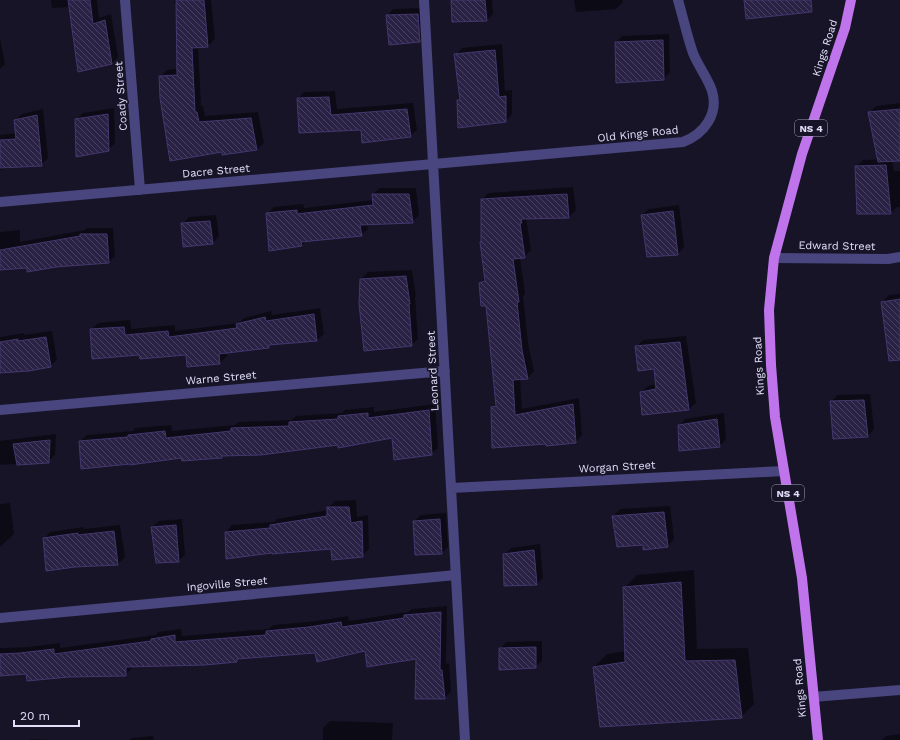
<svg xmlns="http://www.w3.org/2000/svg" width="900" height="740" viewBox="0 0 900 740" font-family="'Work Sans',sans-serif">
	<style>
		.shadow { fill: #0007 }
		.building { fill: url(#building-back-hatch); stroke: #43376e }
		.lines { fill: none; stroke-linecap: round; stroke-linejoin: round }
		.minor { stroke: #48457f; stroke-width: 10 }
		.major { stroke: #c074eb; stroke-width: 10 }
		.labels { text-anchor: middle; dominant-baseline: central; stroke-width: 3.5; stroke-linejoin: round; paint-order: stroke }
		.shield { fill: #171427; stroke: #a4a1bb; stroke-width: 1 }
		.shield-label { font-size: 10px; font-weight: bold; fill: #e1defa }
		.street-label { font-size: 11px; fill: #e1defa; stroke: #171427 }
	</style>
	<defs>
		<pattern id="building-back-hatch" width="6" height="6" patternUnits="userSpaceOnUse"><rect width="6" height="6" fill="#2a2245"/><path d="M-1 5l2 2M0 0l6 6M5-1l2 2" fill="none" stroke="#494261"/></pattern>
	</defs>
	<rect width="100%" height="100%" fill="#171427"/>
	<path class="shadow" d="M 51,0 L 97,0 L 99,18 L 111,14 L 118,57 L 111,64 L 70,7 L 52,8 Z
		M 174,0 L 211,0 L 215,39 L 208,46 L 198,46 L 201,106 L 203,106 L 205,116 L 258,112 L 264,143 L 257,149 L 223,153 L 160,77 L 167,70 L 178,69 L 177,4 L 174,4 Z
		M 452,0 L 492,0 L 493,14 L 487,20 Z
		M 574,0 L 623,0 L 623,2 L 616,9 L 576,12 Z
		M 424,8 L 426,34 L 419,41 L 387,16 L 393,9 Z
		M 669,34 L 670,72 L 663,79 L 616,43 L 622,36 Z
		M 0,38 L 5,64 L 0,69 Z
		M 502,44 L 505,91 L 512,90 L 512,114 L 506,121 L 458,101 L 460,98 L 456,55 L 462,48 Z
		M 335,91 L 337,109 L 413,103 L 417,130 L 410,136 L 362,129 L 300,132 L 298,99 L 304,92 Z
		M 900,103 L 900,135 L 869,113 L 876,106 Z
		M 114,108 L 115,143 L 108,150 L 76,120 L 83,113 Z
		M 43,109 L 48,158 L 41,165 L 9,166 L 6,169 L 0,170 L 0,135 L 16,133 L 15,120 L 22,114 Z
		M 892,159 L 894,171 L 900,171 L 900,207 L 897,207 L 891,213 L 856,167 L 863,160 Z
		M 573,187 L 576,210 L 569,217 L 526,218 L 531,250 L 524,257 L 520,258 L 525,294 L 523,296 L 528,343 L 534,371 L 528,378 L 520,378 L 522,409 L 579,398 L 582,435 L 576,442 L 492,407 L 496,403 L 487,304 L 480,283 L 486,278 L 482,200 L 488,193 Z
		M 380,188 L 416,188 L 419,215 L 412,222 L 367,224 L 368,229 L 361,235 L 307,240 L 302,245 L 267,214 L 274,207 L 303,204 L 304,208 L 374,200 L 373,194 Z
		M 679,205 L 684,247 L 678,254 L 642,215 L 649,209 Z
		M 216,215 L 219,236 L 213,243 L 182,224 L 189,217 Z
		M 87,228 L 113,228 L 115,256 L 109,262 L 0,269 L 0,232 L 20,230 L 20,242 L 85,230 Z
		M 412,270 L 416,296 L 415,297 L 418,339 L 411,345 L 361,279 L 368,272 Z
		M 900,294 L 900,341 L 882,302 L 889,295 Z
		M 320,308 L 324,334 L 317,340 L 272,344 L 269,347 L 226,352 L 227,356 L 220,363 L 188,366 L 187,354 L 140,354 L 91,330 L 98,323 L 130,320 L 131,329 L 175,325 L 175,331 L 239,323 L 244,318 L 271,311 L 272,315 Z
		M 52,331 L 57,360 L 50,366 L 0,372 L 0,337 L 24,333 L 24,335 Z
		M 686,336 L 696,403 L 689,409 L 643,414 L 641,392 L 648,386 L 657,384 L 655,368 L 636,347 L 643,340 Z
		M 870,394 L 874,429 L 868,436 L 834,438 L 831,402 L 837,395 Z
		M 435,404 L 438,448 L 431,454 L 393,437 L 339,444 L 224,455 L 222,457 L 182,460 L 182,457 L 80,441 L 87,435 L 133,431 L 135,428 L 171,425 L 172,431 L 235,425 L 238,422 L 292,420 L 296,416 L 342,413 L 345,410 L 374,407 L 374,412 Z
		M 724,413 L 726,439 L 720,446 L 679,426 L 685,419 Z
		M 56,434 L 55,455 L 48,462 L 0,465 L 0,441 Z
		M 356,500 L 357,517 L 368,515 L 369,549 L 362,556 L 332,548 L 226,532 L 232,525 L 274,522 L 277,519 L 328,510 L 328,508 L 335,501 Z
		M 10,503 L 14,534 L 0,547 L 0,504 Z
		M 670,506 L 674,539 L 668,546 L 643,544 L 618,546 L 613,516 L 620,509 Z
		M 446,513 L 448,547 L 442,553 L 414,521 L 421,515 Z
		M 182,519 L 185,555 L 178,561 L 152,527 L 159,521 Z
		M 120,525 L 125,557 L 118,564 L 75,566 L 44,539 L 50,532 L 84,527 L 84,529 Z
		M 540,544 L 543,578 L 537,584 L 504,555 L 511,548 Z
		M 694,570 L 697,649 L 748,648 L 754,704 L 741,717 L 594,667 L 607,654 L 626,651 L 624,588 L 637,575 Z
		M 447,606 L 446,664 L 449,663 L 451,692 L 444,698 L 417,658 L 366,650 L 240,658 L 236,661 L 132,666 L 132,668 L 125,675 L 27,673 L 0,675 L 0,648 L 28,647 L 60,643 L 60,648 L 156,635 L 158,632 L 181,629 L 182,636 L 269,629 L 273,625 L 317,621 L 348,616 L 349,621 L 408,612 L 412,609 Z
		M 542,641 L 542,661 L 535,667 L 500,649 L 506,642 Z
		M 330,721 L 393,723 L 392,740 L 323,740 L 323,728 Z
		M 900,734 L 900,740 L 882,740 L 886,736 Z
		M 153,736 L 154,740 L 130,740 L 132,738 Z
		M 31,739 L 52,740 L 30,740 Z"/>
	<path class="building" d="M 68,0 L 90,0 L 93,24 L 105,20 L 112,64 L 78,72 Z
		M 176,0 L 204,0 L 208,47 L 192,48 L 195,112 L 197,112 L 199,122 L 251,118 L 257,150 L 222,155 L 222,152 L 170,161 L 160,98 L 159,76 L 177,75 Z
		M 451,0 L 485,0 L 487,21 L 452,22 Z
		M 744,0 L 811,0 L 812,12 L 746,19 Z
		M 418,14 L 420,42 L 389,45 L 386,15 Z
		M 663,40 L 664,80 L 616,83 L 615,42 Z
		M 495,50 L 499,97 L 506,96 L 506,122 L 458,128 L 457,100 L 460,100 L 454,54 Z
		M 329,97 L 331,115 L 407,109 L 411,137 L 362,143 L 361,130 L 299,133 L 297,98 Z
		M 900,109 L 900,161 L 878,162 L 868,112 Z
		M 108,114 L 109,151 L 76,157 L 75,119 Z
		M 37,115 L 42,166 L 0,168 L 0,140 L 16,139 L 14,120 Z
		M 886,165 L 891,214 L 857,214 L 855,166 Z
		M 372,194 L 409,194 L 413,223 L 360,225 L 362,236 L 301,242 L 302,246 L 269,251 L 266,213 L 297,210 L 297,214 L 373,205 Z
		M 567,194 L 569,218 L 521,219 L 522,223 L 520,223 L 525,258 L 513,259 L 519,302 L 517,302 L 522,350 L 528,379 L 513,380 L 515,415 L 573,404 L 576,443 L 546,446 L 546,444 L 492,448 L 491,407 L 496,406 L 486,306 L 481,306 L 479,283 L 485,281 L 480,242 L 481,241 L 481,199 Z
		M 673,211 L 678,255 L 647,257 L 641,215 Z
		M 210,221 L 213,244 L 183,247 L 181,223 Z
		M 80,234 L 107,234 L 109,263 L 56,267 L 27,272 L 27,268 L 0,270 L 0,250 L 80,236 Z
		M 406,276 L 410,304 L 409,304 L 412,346 L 364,351 L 359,304 L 360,279 Z
		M 900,299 L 900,360 L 889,361 L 881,302 Z
		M 314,314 L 317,341 L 269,345 L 269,348 L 219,354 L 220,364 L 187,367 L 186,355 L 140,359 L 139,355 L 92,359 L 90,329 L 124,327 L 125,335 L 168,331 L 169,337 L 237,328 L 236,324 L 265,317 L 266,321 Z
		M 46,337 L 51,367 L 29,371 L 0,373 L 0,342 L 18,339 L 18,341 Z
		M 680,342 L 689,410 L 642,415 L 640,392 L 656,389 L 654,369 L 638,371 L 635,346 Z
		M 864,400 L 868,437 L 833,439 L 830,401 Z
		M 429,410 L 432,455 L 394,460 L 392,438 L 338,448 L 338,445 L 261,455 L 222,456 L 222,458 L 182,461 L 181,458 L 130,465 L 130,464 L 81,469 L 79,441 L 128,437 L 128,435 L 165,431 L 166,438 L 231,431 L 231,428 L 289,426 L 289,422 L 338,419 L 338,416 L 368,413 L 368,418 Z
		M 717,419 L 720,447 L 679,451 L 678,425 Z
		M 50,440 L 49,463 L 17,465 L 13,444 Z
		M 327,507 L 349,507 L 351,523 L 362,521 L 363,557 L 332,560 L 331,549 L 272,554 L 272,553 L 226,559 L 225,532 L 270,528 L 270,525 L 327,516 Z
		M 664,512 L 668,547 L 643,550 L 643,545 L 617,547 L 612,516 Z
		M 440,519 L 442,554 L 415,555 L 413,521 Z
		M 176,525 L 179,562 L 156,563 L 151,527 Z
		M 114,531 L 118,565 L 75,567 L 46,571 L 43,538 L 78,533 L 78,535 Z
		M 534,550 L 537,585 L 504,586 L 503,554 Z
		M 681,582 L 685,661 L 735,660 L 742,718 L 600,727 L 593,667 L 625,662 L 623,587 Z
		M 441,612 L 440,670 L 442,670 L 445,699 L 415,699 L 416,659 L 367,667 L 365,651 L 317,662 L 315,653 L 237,659 L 237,662 L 205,665 L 126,667 L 126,676 L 69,677 L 27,681 L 26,674 L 0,676 L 0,654 L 20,653 L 54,649 L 54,654 L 151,641 L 151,639 L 175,635 L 175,642 L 266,635 L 266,631 L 309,627 L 341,622 L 342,627 L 404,618 L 404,615 Z
		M 536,647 L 536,668 L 499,670 L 499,648 Z"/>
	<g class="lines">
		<path class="minor" d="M 125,0 L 140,190
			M 424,0 L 465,740
			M 0,202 L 683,142 C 704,134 719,114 712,91 C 708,78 698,66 693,53 C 687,36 683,17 678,0
			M 774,258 L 888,259 L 900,257
			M 0,410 L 445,371
			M 452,488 L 784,471
			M 0,618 L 456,575
			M 813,697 L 900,690"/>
		<path class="major" d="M 818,740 L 802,578 L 775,417 L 771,365 L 769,310 L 774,258 L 802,154 L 845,28 L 851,0"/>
	</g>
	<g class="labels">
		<g class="shield">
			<rect x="795" y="120" width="32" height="16" rx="3"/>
			<rect x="772" y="485" width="32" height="16" rx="3"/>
		</g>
		<g class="shield-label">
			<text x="811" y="128">NS 4</text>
			<text x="788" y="493">NS 4</text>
		</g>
		<g class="street-label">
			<text transform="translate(825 48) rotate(-72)">Kings Road</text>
			<text transform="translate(121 96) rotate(-94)">Coady Street</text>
			<text transform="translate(638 134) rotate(-6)">Old Kings Road</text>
			<text transform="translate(216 171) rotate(-5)">Dacre Street</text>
			<text transform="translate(837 246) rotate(1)">Edward Street</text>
			<text transform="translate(759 366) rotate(-93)">Kings Road</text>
			<text transform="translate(433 371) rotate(-93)">Leonard Street</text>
			<text transform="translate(221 378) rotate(-5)">Warne Street</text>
			<text transform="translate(617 467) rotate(-3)">Worgan Street</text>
			<text transform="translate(227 584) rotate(-5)">Ingoville Street</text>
			<text transform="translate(800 688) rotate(-95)">Kings Road</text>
		</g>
	</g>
	<path d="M14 720v6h65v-6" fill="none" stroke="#e1defa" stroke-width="2"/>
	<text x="20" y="720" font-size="12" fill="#e1defa" stroke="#171427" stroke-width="3" paint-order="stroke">20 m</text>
</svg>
